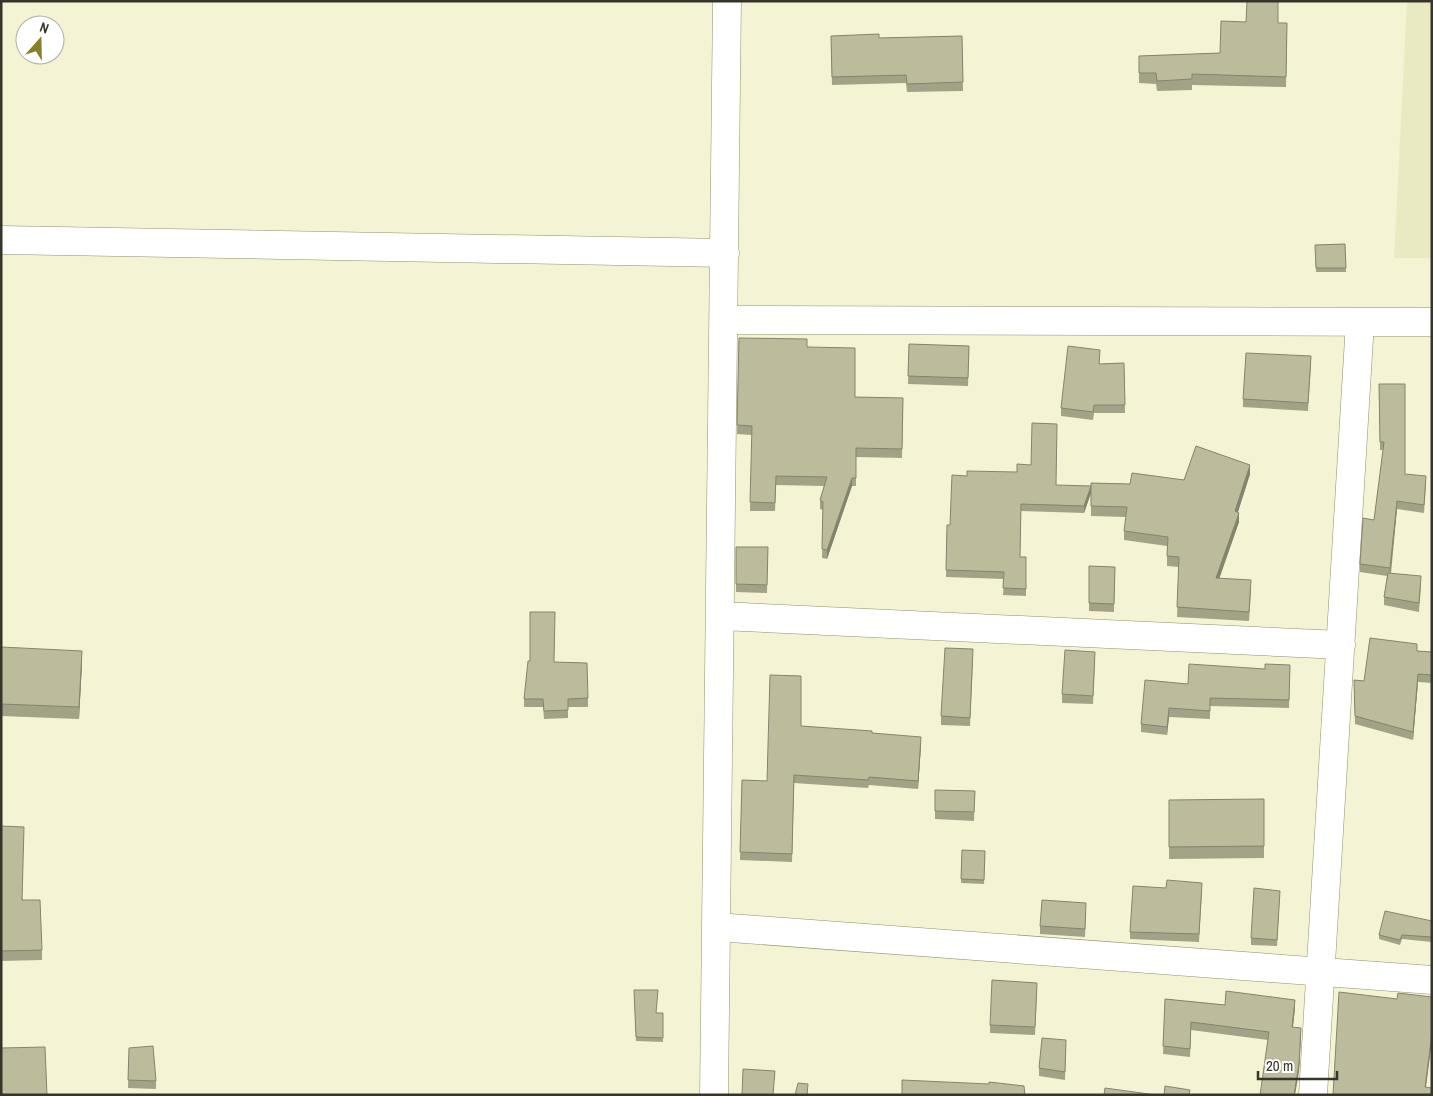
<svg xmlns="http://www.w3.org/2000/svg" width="1433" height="1096" viewBox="0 0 1433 1096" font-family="'Archivo Narrow',sans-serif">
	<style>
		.built { fill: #e9e9c2 }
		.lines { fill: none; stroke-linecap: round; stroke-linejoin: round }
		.minor-casing { stroke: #909072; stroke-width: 29 }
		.minor { stroke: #fff; stroke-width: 28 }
		.wall { fill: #a2a287 }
		.shaded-wall { fill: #84846e }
		.building { fill: #bcbc9d; stroke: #84846e }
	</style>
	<rect width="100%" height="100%" fill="#f4f4d4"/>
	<path class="built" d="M 1407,1 L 1432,1 L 1432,258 L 1394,258 Z"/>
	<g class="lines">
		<g class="minor-casing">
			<path id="minor" d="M 1,240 L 725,253
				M 724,320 L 1432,322
				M 721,616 L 1341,645
				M 717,927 L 1432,980
				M 714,1095 L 727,1
				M 1313,1095 L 1360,322"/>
		</g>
		<use href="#minor" class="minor"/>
	</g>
	<path class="wall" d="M 1278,23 L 1287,23 L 1286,87 L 1192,85 L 1192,90 L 1157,91 L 1156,84 L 1139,83 L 1139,56 L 1220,53 Z
		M 962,36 L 963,91 L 907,92 L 906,83 L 832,85 L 831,44 L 879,38 Z
		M 1345,244 L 1346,272 L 1316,272 L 1315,245 Z
		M 739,338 L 807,347 L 855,397 L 903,398 L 902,458 L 856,457 L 856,486 L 852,486 L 827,559 L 822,558 L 823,510 L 820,509 L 820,500 L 824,486 L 776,485 L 775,511 L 750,511 L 752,435 L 737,434 Z
		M 909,344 L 969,346 L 968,386 L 908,384 Z
		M 1100,358 L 1099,364 L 1124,363 L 1125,413 L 1094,413 L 1093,420 L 1061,416 L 1061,408 Z
		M 1311,364 L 1308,411 L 1243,407 L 1243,399 Z
		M 1379,384 L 1405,474 L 1426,484 L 1424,513 L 1397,509 L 1391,574 L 1421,585 L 1419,612 L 1384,605 L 1384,597 L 1387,576 L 1360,572 L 1360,564 L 1374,520 L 1383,450 L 1380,450 Z
		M 1250,474 L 1238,512 L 1239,522 L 1219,578 L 1251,590 L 1249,621 L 1177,617 L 1179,567 L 1167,566 L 1167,546 L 1124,540 L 1124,531 L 1126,517 L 1091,516 L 1091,483 L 1130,484 Z
		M 967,476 L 1056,485 L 1091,493 L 1084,513 L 1021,511 L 1020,557 L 1026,557 L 1026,596 L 1003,595 L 1004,579 L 946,577 L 947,525 L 950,525 Z
		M 736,547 L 768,547 L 767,593 L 736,592 Z
		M 1115,567 L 1114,612 L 1089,611 L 1089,603 Z
		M 1,647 L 82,663 L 79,719 L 1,716 Z
		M 1417,651 L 1432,652 L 1432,683 L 1418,682 L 1413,740 L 1355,724 L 1354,680 L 1364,681 Z
		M 973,658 L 970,726 L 941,725 L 941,716 Z
		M 1095,660 L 1093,704 L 1062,703 L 1062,694 Z
		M 554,662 L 588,698 L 588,707 L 568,707 L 568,718 L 544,719 L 543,707 L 524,707 L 524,699 Z
		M 1290,665 L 1289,708 L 1210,706 L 1210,719 L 1169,717 L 1167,735 L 1141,732 L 1141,724 L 1188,684 Z
		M 801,726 L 872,733 L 921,745 L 918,789 L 869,785 L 868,788 L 794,783 L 792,862 L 740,860 L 742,780 L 767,781 Z
		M 935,790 L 975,791 L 974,821 L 935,819 Z
		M 1169,800 L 1264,846 L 1264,858 L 1169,859 Z
		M 1,826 L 23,900 L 42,950 L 42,960 L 1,961 Z
		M 962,850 L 985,851 L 984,884 L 961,883 Z
		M 1166,888 L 1202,890 L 1199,942 L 1130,939 L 1130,932 Z
		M 1280,891 L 1277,946 L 1251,945 L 1251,938 Z
		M 1086,911 L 1085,937 L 1040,934 L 1040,926 Z
		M 1432,921 L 1432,942 L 1402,939 L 1400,945 L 1379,939 L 1379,935 Z
		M 634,990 L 657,1013 L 663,1013 L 663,1042 L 636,1041 Z
		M 1037,991 L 1035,1035 L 990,1033 L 990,1025 Z
		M 1165,999 L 1225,1005 L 1295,1008 L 1293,1027 L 1301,1036 L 1299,1072 L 1268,1040 L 1191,1030 L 1190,1057 L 1163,1054 Z
		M 1066,1040 L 1065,1080 L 1039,1076 L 1039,1068 Z
		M 129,1048 L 156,1081 L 156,1089 L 128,1088 Z"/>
	<path class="shaded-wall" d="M 1250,465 L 1250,474 L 1235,521 L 1235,511 Z
		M 852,478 L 852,486 L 827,559 L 827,550 Z
		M 1091,486 L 1091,493 L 1084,513 L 1084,506 Z
		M 1397,501 L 1397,509 L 1390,576 L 1390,568 Z
		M 1239,513 L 1239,522 L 1216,588 L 1216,578 Z
		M 82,651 L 82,663 L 79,719 L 79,707 Z
		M 1418,674 L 1418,682 L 1413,740 L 1413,732 Z
		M 1169,708 L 1169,717 L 1167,735 L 1167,727 Z
		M 921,737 L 921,745 L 918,789 L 918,781 Z
		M 1295,1000 L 1295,1008 L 1292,1035 L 1292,1027 Z
		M 1301,1028 L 1299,1072 L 1295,1095 L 1294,1095 Z
		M 1432,1033 L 1432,1041 L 1425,1095 L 1425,1087 Z"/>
	<path class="building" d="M 1247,1 L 1278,1 L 1278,23 L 1287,23 L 1286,77 L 1192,74 L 1192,79 L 1157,81 L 1156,73 L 1139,73 L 1139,56 L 1220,53 L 1221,21 L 1246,22 Z
		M 879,34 L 879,38 L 962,36 L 963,82 L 907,84 L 906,75 L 832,77 L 831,36 Z
		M 1345,244 L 1346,268 L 1316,268 L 1315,245 Z
		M 739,338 L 807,339 L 807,347 L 855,348 L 855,397 L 903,398 L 902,449 L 856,448 L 856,478 L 852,478 L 827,550 L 822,549 L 823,502 L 820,500 L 827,477 L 776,476 L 775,503 L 750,502 L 752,426 L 737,425 Z
		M 909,344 L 969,346 L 968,378 L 908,376 Z
		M 1068,346 L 1100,350 L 1099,364 L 1124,363 L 1125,405 L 1094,405 L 1093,412 L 1061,408 Z
		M 1246,353 L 1311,356 L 1308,403 L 1243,399 Z
		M 1379,384 L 1405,384 L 1405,474 L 1426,476 L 1424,505 L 1397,501 L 1390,568 L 1360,564 L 1363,518 L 1374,520 L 1384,442 L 1380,442 Z
		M 1032,423 L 1057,424 L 1056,485 L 1091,486 L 1084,506 L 1021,504 L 1020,557 L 1026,557 L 1026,589 L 1003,588 L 1004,572 L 946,570 L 947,525 L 950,525 L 952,475 L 967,476 L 967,471 L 1017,472 L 1017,464 L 1031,465 Z
		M 1196,446 L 1250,465 L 1235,511 L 1239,513 L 1216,578 L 1251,580 L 1249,612 L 1177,607 L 1179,557 L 1167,556 L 1168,537 L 1124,531 L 1127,507 L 1091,506 L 1091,483 L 1130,484 L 1132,473 L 1184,480 Z
		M 736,547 L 768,547 L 767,585 L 736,584 Z
		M 1089,566 L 1115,567 L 1114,604 L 1089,603 Z
		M 1388,573 L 1421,576 L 1419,603 L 1384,597 Z
		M 530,612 L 555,612 L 554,662 L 587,663 L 588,698 L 568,699 L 568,710 L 544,711 L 543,699 L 524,699 L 528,661 L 530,661 Z
		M 1370,638 L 1417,644 L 1417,651 L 1432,652 L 1432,675 L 1418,674 L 1413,732 L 1355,716 L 1354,680 L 1364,681 Z
		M 1,647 L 82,651 L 79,707 L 1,704 Z
		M 945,648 L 973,649 L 970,718 L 941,716 Z
		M 1065,650 L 1095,652 L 1093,696 L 1062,694 Z
		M 1189,664 L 1265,669 L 1265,664 L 1290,665 L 1289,700 L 1210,698 L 1210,711 L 1169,708 L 1167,727 L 1141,724 L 1145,680 L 1188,684 Z
		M 770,675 L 801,676 L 801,726 L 872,731 L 872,733 L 921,737 L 918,781 L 869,777 L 868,780 L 794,775 L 792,854 L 740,852 L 742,780 L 767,781 Z
		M 935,790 L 975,791 L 974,812 L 935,811 Z
		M 1264,799 L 1264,846 L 1169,847 L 1169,800 Z
		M 1,826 L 24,827 L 22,900 L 40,900 L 42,950 L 1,951 Z
		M 962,850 L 985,851 L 984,880 L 961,879 Z
		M 1167,880 L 1202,883 L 1199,934 L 1130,932 L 1133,886 L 1166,888 Z
		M 1254,888 L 1280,891 L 1277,940 L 1251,938 Z
		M 1042,900 L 1086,903 L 1085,929 L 1040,926 Z
		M 1385,911 L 1432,921 L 1432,937 L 1402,935 L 1400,940 L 1379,935 Z
		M 992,980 L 1037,983 L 1035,1027 L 990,1025 Z
		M 634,990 L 658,990 L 656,1013 L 663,1013 L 663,1038 L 636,1037 Z
		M 1226,991 L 1295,1000 L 1292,1027 L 1301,1028 L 1299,1064 L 1294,1095 L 1260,1095 L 1269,1032 L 1191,1022 L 1190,1049 L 1163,1046 L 1165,999 L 1225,1005 Z
		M 1339,992 L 1397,999 L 1398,993 L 1432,997 L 1432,1033 L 1425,1087 L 1432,1088 L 1432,1095 L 1333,1095 Z
		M 1042,1038 L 1066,1040 L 1065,1072 L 1039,1068 Z
		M 153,1046 L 156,1081 L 128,1080 L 129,1048 Z
		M 45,1047 L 47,1095 L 1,1095 L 1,1048 Z
		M 743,1069 L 775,1071 L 773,1095 L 742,1095 Z
		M 902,1080 L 989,1084 L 989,1082 L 1024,1086 L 1025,1095 L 902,1095 Z
		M 798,1083 L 808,1084 L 807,1095 L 795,1095 Z
		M 1165,1086 L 1190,1090 L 1189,1095 L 1164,1095 Z
		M 1105,1088 L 1156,1095 L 1104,1095 Z"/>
	<rect width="1433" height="1096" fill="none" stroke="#353529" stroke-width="5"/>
	<g transform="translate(40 40) rotate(20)"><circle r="24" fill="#ffffff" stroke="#aeaea9"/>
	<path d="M0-4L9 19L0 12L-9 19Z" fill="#848129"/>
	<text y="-8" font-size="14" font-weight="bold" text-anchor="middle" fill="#353529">N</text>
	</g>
	<path d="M1258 1071v8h79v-8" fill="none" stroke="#353529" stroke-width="2.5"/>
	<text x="1266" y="1071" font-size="15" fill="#353529" stroke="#ffffff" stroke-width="4" paint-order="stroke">20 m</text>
</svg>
